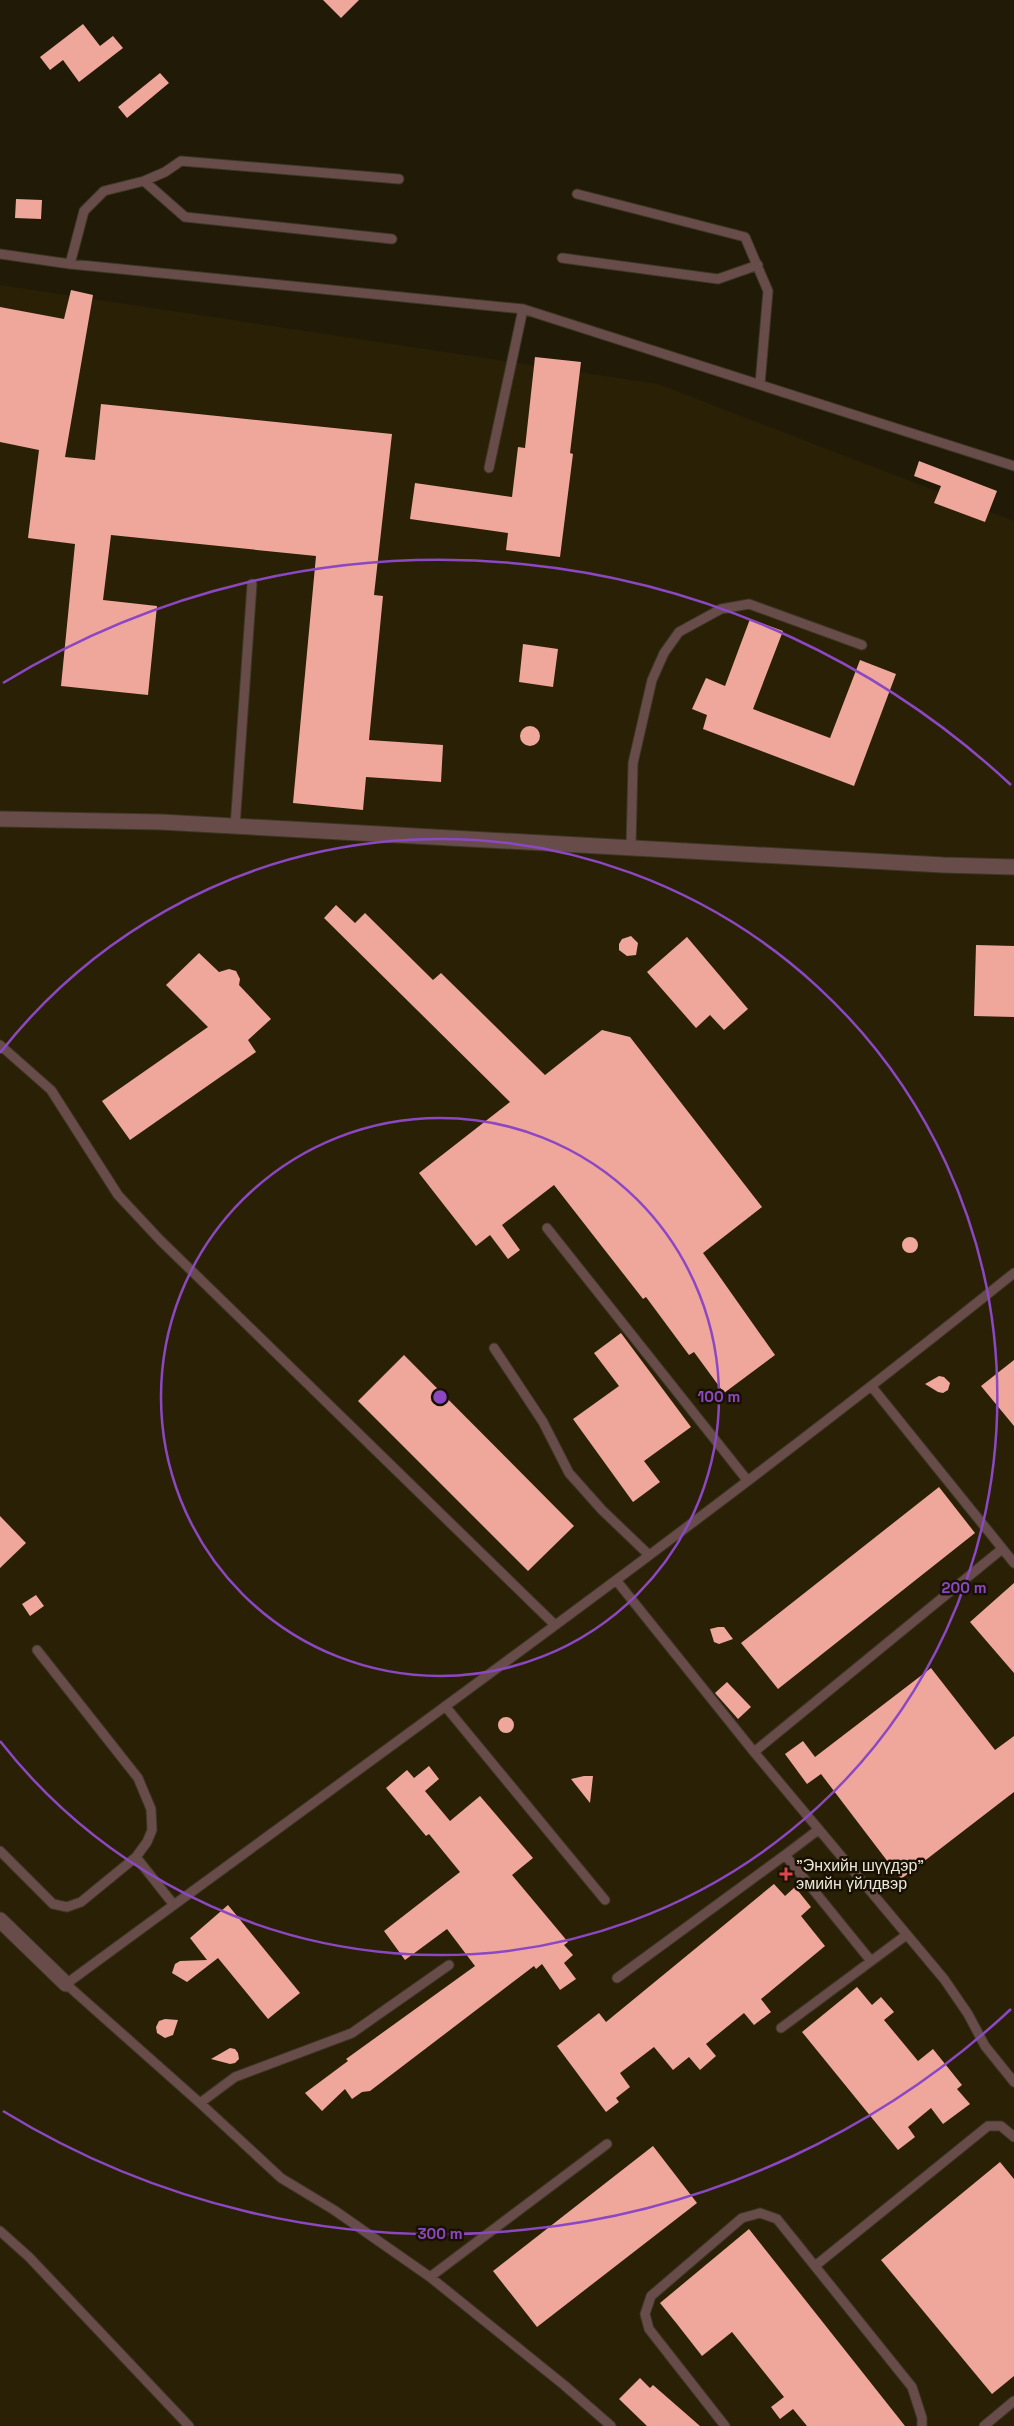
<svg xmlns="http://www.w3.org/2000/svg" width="1014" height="2426" viewBox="0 0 1014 2426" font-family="'Space Grotesk',sans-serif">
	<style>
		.built { fill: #2a2006 }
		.building { fill: #efa79c }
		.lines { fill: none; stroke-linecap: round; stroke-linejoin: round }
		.lane-casing { stroke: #3d3725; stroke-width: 11 }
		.street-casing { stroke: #3d3725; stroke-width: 17 }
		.lane { stroke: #684c49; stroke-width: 9 }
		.street { stroke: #684c49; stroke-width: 15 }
		.ring { fill: none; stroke: #8c48c3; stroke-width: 2.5 }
		.health-dot { fill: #e0444e; stroke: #181101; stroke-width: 2 }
		.labels { text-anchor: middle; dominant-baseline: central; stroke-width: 5; stroke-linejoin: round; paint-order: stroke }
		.poi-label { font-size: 16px; fill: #ebe6db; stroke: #181101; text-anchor: start }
		.centre { fill: #8c48c3; stroke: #181101; stroke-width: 2.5 }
		.ring-label { font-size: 15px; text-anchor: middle; font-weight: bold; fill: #8c48c3; stroke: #181101; stroke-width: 5; stroke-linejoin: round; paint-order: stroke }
	</style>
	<rect width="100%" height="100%" fill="#211a07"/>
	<path class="built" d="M 0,285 L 658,384 L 1014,521 L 1014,2426 L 0,2426 Z"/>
	<path class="building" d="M 323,0 L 359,0 L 341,18 Z
		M 83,24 L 100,46 L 113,36 L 123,48 L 79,82 L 63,60 L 50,70 L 40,57 Z
		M 160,73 L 169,83 L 127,118 L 118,107 Z
		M 16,199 L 42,200 L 41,219 L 15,218 Z
		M 71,290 L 93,295 L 65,457 L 95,460 L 101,404 L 392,434 L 374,595 L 383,596 L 369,740 L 443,745 L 441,782 L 366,777 L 363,810 L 293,803 L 316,556 L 111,535 L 103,600 L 157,606 L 148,695 L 61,686 L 75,544 L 28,538 L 39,450 L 0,442 L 0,307 L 64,319 Z
		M 535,357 L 581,362 L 570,453 L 573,454 L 560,557 L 506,550 L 508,533 L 410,519 L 415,483 L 512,497 L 518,447 L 525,448 Z
		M 919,461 L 997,491 L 985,522 L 934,503 L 941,486 L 914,476 Z
		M 750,619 L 783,631 L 753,709 L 830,738 L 860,660 L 896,674 L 854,786 L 703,729 L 707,715 L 692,709 L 706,678 L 725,686 Z
		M 523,644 L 558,649 L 553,687 L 519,682 Z
		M520 736a10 10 0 1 1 20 0a10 10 0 1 1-20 0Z
		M 336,905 L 355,923 L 365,913 L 433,980 L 441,973 L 545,1075 L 602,1030 L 630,1037 L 762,1207 L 703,1253 L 775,1355 L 724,1393 L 694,1352 L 689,1355 L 646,1297 L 643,1299 L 554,1185 L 502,1225 L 520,1250 L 508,1259 L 490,1235 L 476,1246 L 419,1173 L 510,1102 L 324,918 Z
		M 631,936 L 638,943 L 636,955 L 627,956 L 619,950 L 619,944 L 622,939 Z
		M 687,937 L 748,1009 L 724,1030 L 710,1015 L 696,1028 L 647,972 Z
		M 976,945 L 1014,946 L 1014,1017 L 974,1016 Z
		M 199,953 L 219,972 L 229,969 L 236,971 L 240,979 L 239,985 L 271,1019 L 248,1040 L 256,1052 L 130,1140 L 102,1101 L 208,1027 L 166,985 Z
		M902 1245a8 8 0 1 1 16 0a8 8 0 1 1-16 0Z
		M 621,1333 L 691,1427 L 644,1461 L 660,1482 L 633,1502 L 573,1419 L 619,1386 L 594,1353 Z
		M 404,1355 L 574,1526 L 528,1571 L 358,1401 Z
		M 1014,1360 L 1014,1426 L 981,1386 Z
		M 939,1376 L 944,1377 L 950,1383 L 948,1390 L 943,1393 L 938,1392 L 925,1384 Z
		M 939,1487 L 975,1533 L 778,1689 L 741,1643 Z
		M 0,1516 L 26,1543 L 0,1568 Z
		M 1014,1583 L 1014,1673 L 970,1622 Z
		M 36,1595 L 44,1606 L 30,1616 L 22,1604 Z
		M 718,1627 L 724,1627 L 733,1639 L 719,1644 L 714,1642 L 710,1629 Z
		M 931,1668 L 995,1750 L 1014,1736 L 1014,1792 L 901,1879 L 821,1774 L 807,1784 L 785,1754 L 803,1741 L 815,1757 Z
		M 727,1682 L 751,1707 L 738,1719 L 715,1693 Z
		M498 1725a8 8 0 1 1 16 0a8 8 0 1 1-16 0Z
		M 429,1766 L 439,1779 L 425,1791 L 450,1821 L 480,1796 L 533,1858 L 512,1875 L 568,1942 L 564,1945 L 573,1955 L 564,1963 L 576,1979 L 560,1990 L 542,1964 L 536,1969 L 534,1966 L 370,2091 L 362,2092 L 352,2099 L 345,2089 L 322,2111 L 305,2093 L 348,2061 L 346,2059 L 475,1966 L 447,1929 L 405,1960 L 384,1931 L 460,1872 L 429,1834 L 426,1836 L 386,1788 L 407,1770 L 414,1778 Z
		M 584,1776 L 593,1776 L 590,1803 L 571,1779 Z
		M 774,1884 L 785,1896 L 795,1887 L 811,1907 L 801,1916 L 825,1946 L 761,1999 L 771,2012 L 754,2025 L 744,2013 L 706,2044 L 716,2056 L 700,2070 L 689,2057 L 673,2070 L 654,2047 L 620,2073 L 630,2087 L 616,2098 L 619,2102 L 606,2112 L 557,2046 L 599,2013 L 606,2022 Z
		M 228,1905 L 300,1993 L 268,2019 L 218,1958 L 187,1982 L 172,1973 L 175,1964 L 180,1961 L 207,1960 L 190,1938 Z
		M 857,1987 L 872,2005 L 881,1997 L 894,2012 L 884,2020 L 918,2061 L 933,2049 L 962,2085 L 957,2089 L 970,2104 L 943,2124 L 931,2108 L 908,2127 L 915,2137 L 898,2150 L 802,2032 Z
		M 165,2019 L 178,2020 L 173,2035 L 165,2038 L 157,2033 L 156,2027 L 159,2021 Z
		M 230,2048 L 235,2049 L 238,2053 L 239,2059 L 235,2063 L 230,2064 L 211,2059 Z
		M 653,2146 L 697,2203 L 537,2327 L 493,2271 Z
		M 1000,2162 L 1014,2179 L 1014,2376 L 992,2394 L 881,2260 Z
		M 749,2229 L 905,2426 L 807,2426 L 793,2409 L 780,2419 L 771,2407 L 784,2397 L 732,2332 L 702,2356 L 677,2324 L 660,2303 Z
		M 640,2378 L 650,2388 L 653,2385 L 700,2426 L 647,2426 L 619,2399 Z"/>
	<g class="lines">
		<g class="lane-casing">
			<path id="lane" d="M 144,181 L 185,217 L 392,239
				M 577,194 L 745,237 L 768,291 L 760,384
				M 0,254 L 70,264 L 523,309 L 1014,466
				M 562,258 L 718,279 L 758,265
				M 70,264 L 84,211 L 104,191 L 144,181 L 165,172 L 181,161 L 399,179
				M 489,468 L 523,309
				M 235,827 L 252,584
				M 631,847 L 633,763 L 652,680 L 664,653 L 679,632 L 721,609 L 749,604 L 862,645
				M 0,1045 L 51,1090 L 118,1195 L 160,1240 L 555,1625
				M 547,1228 L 747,1480
				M 494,1348 L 543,1422 L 569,1473 L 602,1510 L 649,1555
				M 872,1387 L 1014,1563
				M 616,1580 L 754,1752 L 944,1979 L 968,2014 L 985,2046 L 1014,2082
				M 445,1706 L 605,1900
				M 754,1752 L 1002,1549
				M 818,1830 L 785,1855 L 871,1961
				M 0,1851 L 53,1904 L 67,1907 L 81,1902 L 136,1857 L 147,1842 L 152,1830 L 151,1809 L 138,1778 L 37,1650
				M 136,1857 L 174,1905
				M 617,1978 L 785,1855
				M 781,2028 L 905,1936
				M 200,2103 L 235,2077 L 352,2033 L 449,1965
				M 0,2231 L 29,2257 L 189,2426
				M 815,2266 L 988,2126 L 1001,2126 L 1014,2137
				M 430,2277 L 607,2144
				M 611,2426 L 564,2385 L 430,2277 L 334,2210 L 281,2178 L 200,2103 L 66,1984 C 384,1750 706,1521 1014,1273
				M 725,2426 L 649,2329 L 645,2314 L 651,2296 L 742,2218 L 760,2213 L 777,2219 L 912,2387 L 922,2418 L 922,2426
				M 984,2426 L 1014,2401"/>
		</g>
		<g class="street-casing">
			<path id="street" d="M 0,819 L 161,822 L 943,865 L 1014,867
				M 0,1920 L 66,1984"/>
		</g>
		<use href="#lane" class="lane"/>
		<use href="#street" class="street"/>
	</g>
	<g class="ring">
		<circle cx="440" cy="1397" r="279"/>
		<path d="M0 1053A558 558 0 1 1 0 1741"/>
		<path d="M1011 2009A837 837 0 0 1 3 2111M3 683A837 837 0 0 1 1011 785"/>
	</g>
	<path class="health-dot" d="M783.5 1866.5h5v5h5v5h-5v5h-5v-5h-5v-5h5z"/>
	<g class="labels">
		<g class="poi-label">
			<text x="796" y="1865">"Энхийн шүүдэр"<tspan x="796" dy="18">эмийн үйлдвэр</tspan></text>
		</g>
	</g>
	<circle cx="440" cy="1397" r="8" class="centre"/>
	<g class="ring-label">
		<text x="719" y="1402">100 m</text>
		<text x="964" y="1593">200 m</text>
		<text x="440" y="2239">300 m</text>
	</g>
</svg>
